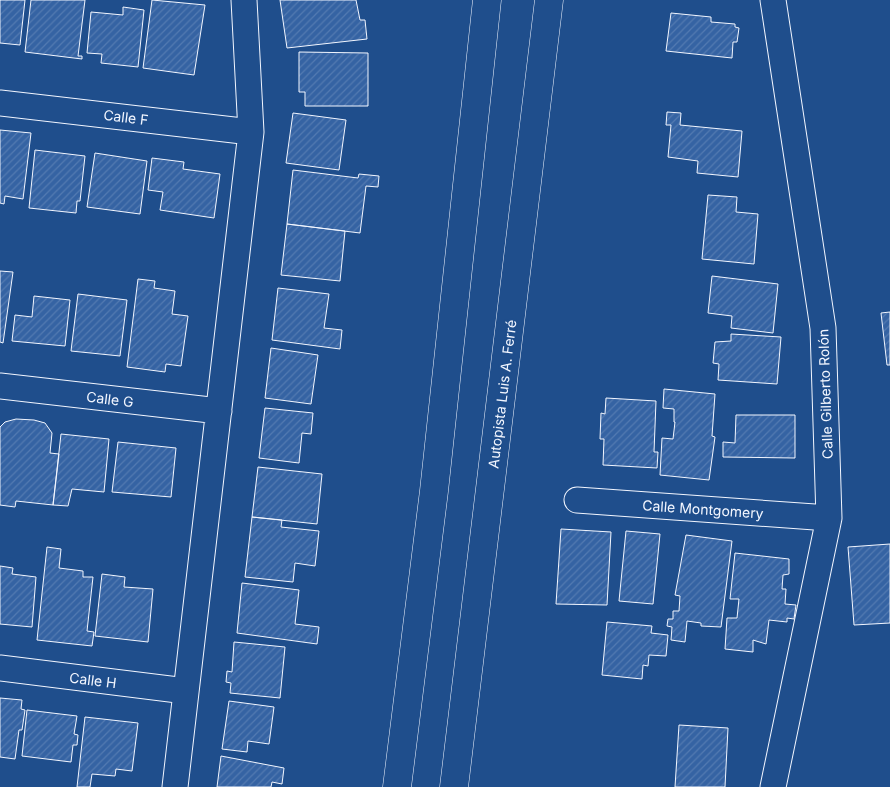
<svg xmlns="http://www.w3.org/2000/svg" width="890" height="787" viewBox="0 0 890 787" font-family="Inter,sans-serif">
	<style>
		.building { fill: url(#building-hatch); stroke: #f2f6ff }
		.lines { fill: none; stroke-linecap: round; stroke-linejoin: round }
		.minor-casing { stroke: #f2f6ff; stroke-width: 27 }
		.motorway-casing { stroke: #f2f6ff; stroke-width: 29 }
		.minor { stroke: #1f4e8c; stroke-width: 25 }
		.motorway { stroke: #1f4e8c; stroke-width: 28 }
		.labels { text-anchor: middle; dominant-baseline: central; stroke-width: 4; stroke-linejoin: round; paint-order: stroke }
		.street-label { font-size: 14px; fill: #f2f6ff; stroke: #1f4e8c }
	</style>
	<defs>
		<pattern id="building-hatch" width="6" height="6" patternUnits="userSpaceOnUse" patternTransform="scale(1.25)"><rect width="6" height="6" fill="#3563a3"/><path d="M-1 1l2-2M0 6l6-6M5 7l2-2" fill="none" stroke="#537ab1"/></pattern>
	</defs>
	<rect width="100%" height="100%" fill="#1f4e8c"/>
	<path class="building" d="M 0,0 L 25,0 L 20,45 L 0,43 Z
		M 31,0 L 85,0 L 78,56 L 82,56 L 82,59 L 25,52 Z
		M 152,0 L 205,5 L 194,75 L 143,68 Z
		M 280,0 L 356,0 L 360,20 L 365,20 L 367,39 L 287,48 Z
		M 123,7 L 144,10 L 138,67 L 101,63 L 102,54 L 87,53 L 91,12 L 123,15 Z
		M 671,13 L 711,17 L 711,22 L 735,24 L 735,27 L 739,28 L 737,42 L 733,42 L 732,58 L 666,51 Z
		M 299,52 L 368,53 L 368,106 L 305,106 L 305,92 L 299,92 Z
		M 667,112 L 681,113 L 680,125 L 742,131 L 738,177 L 697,173 L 698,161 L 668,157 L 671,125 L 666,125 Z
		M 293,113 L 346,120 L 339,170 L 286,163 Z
		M 0,130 L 31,133 L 23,199 L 5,196 L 4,204 L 0,203 Z
		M 35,150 L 85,156 L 80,201 L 77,201 L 76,213 L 29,208 Z
		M 95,153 L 147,161 L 140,214 L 87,207 Z
		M 152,158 L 184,162 L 183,169 L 220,174 L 214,218 L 160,210 L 163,192 L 148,190 Z
		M 293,170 L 358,178 L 359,174 L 379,176 L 378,187 L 366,186 L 360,233 L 287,224 Z
		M 708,195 L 737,197 L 736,212 L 758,214 L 754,264 L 702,259 Z
		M 287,224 L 345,231 L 340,281 L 281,275 Z
		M 0,271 L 13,272 L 3,343 L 0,342 Z
		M 712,276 L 778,284 L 773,333 L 731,328 L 732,316 L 708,313 Z
		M 138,279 L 155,281 L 154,288 L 175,291 L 172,314 L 188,316 L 181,366 L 166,364 L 165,372 L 127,367 Z
		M 278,288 L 329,294 L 324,328 L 342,330 L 340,349 L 272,340 Z
		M 78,294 L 127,300 L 120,356 L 71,351 Z
		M 34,296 L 70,300 L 65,346 L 12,341 L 15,315 L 32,317 Z
		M 890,312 L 890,365 L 887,365 L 881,313 Z
		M 731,334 L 781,337 L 777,384 L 718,380 L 719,364 L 713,363 L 715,342 L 731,341 Z
		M 271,348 L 318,355 L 311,404 L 265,398 Z
		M 664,389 L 715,394 L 712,436 L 715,437 L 709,480 L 660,475 L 662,438 L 673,439 L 675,422 L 674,422 L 674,409 L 663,408 Z
		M 606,398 L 656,401 L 654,452 L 658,452 L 657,468 L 603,465 L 604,439 L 600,439 L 601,413 L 605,414 Z
		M 265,408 L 313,413 L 311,434 L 302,433 L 299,463 L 259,458 Z
		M 736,415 L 795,415 L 795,458 L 723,457 L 723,442 L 735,443 Z
		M 16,419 L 34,420 L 45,423 L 52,433 L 50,453 L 59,454 L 53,505 L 16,501 L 15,507 L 0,505 L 0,427 L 5,422 Z
		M 61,434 L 109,439 L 104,492 L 72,489 L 68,506 L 53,505 Z
		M 118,442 L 176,448 L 171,497 L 112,492 Z
		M 258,467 L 322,474 L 317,524 L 252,517 Z
		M 252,517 L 282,520 L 281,527 L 319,531 L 315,566 L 295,563 L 293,582 L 245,577 Z
		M 561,529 L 611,532 L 607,605 L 556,604 Z
		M 626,531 L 660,534 L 653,604 L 619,601 Z
		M 686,535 L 732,541 L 721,627 L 701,626 L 701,623 L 687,621 L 685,642 L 671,640 L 672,627 L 667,626 L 668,619 L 673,619 L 673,611 L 679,611 L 680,596 L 675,595 Z
		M 890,544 L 890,623 L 854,625 L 848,547 Z
		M 47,547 L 61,549 L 59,568 L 83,571 L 83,577 L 93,577 L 87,631 L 94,632 L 92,646 L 37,640 Z
		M 735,553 L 789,559 L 789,574 L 783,575 L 782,589 L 786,589 L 785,604 L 796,605 L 794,619 L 787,618 L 787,622 L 769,620 L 766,644 L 753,640 L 753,652 L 725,649 L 727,618 L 737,618 L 739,599 L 730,599 Z
		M 0,566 L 13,568 L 12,574 L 36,577 L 32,627 L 0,624 Z
		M 102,574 L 125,577 L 124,587 L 153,589 L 148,642 L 95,636 Z
		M 242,583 L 299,590 L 295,624 L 319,627 L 317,644 L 237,633 Z
		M 607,622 L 652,626 L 651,633 L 668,635 L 666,656 L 649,655 L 648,666 L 643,665 L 642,679 L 602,675 Z
		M 234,642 L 285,647 L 280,698 L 230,693 L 231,683 L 226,682 L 227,671 L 232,672 Z
		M 0,698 L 22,700 L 21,709 L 25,710 L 22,730 L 19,730 L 15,759 L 0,757 Z
		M 229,701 L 274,707 L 269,744 L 248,741 L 247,752 L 222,749 Z
		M 27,710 L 77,716 L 74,734 L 78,735 L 77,745 L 73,745 L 71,762 L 22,756 Z
		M 85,717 L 138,723 L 132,771 L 116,769 L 115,776 L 92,774 L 90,787 L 77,787 Z
		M 679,725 L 728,728 L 725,787 L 675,787 Z
		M 221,756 L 284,768 L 282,784 L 272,782 L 271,787 L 217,787 Z"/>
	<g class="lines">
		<g class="minor-casing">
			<path id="minor" d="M 773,0 L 823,328 L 829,518 L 773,787
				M 0,103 L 251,132
				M 0,386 L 219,411
				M 577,500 L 829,518
				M 0,668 L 186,691
				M 175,787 L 251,132 L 244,0"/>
		</g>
		<g class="motorway-casing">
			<path id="motorway" d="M 397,787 L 434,491 L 487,0
				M 454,787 L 549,0"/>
		</g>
		<use href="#minor" class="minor"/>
		<use href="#motorway" class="motorway"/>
	</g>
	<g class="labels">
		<g class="street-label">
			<text transform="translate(126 117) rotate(7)">Calle F</text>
			<text transform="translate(502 394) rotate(-83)">Autopista Luis A. Ferré</text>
			<text transform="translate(825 394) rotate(-92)">Calle Gilberto Rolón</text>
			<text transform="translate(110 399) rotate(7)">Calle G</text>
			<text transform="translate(703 509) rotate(4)">Calle Montgomery</text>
			<text transform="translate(93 680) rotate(7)">Calle H</text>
		</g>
	</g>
</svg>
